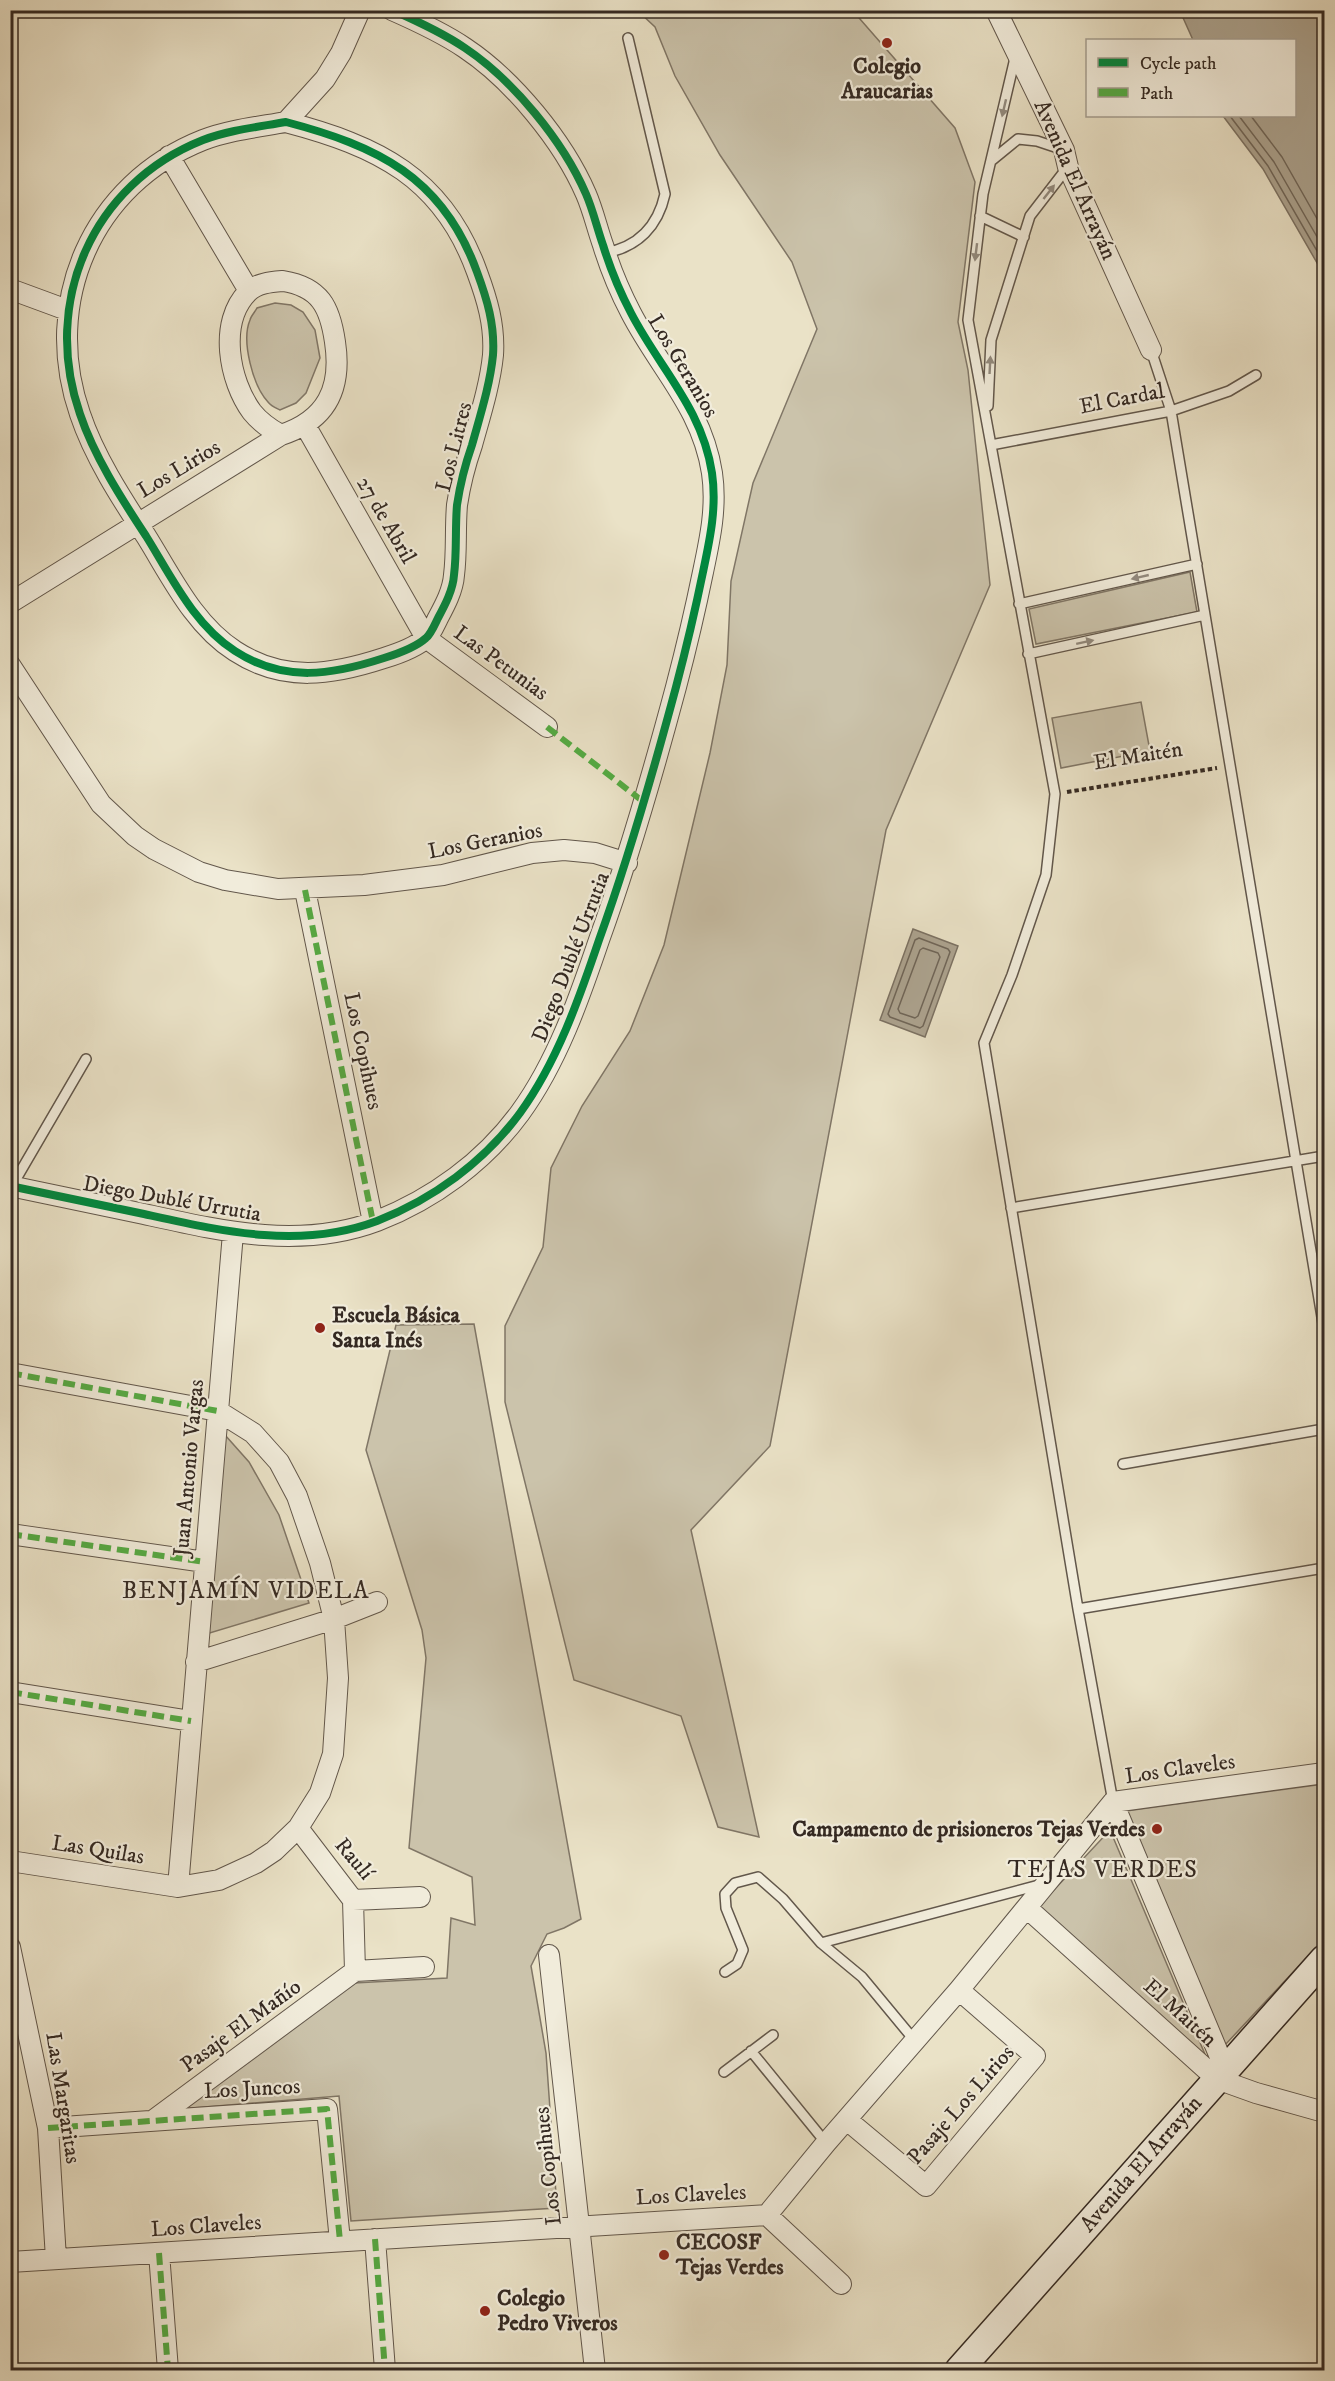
<svg xmlns="http://www.w3.org/2000/svg" width="1335" height="2381" viewBox="0 0 1335 2381" font-family="'IM FELL DW Pica',serif">
	<style>
		.green { fill: #cbc3ab; stroke: #807666; stroke-width: 1.5 }
		.water { fill: #aca38f; stroke: #7c7263; stroke-width: 1.5 }
		.lines { fill: none; stroke-linecap: round; stroke-linejoin: round }
		.shore { stroke: #706658; stroke-width: 1.5 }
		.lane-casing { stroke: #62574b; stroke-width: 12 }
		.street-casing { stroke: #62574b; stroke-width: 22 }
		.secondary-casing { stroke: #342922; stroke-width: 30 }
		.path { stroke: #342922; stroke-width: 4; stroke-dasharray: 4.5 3; stroke-linecap: butt }
		.lane { stroke: #f1ecdb; stroke-width: 9 }
		.street { stroke: #f1ecdb; stroke-width: 20 }
		.secondary { stroke: #f1ecdb; stroke-width: 27 }
		.quiet { stroke: #54ab43; stroke-width: 6; stroke-dasharray: 12 6; stroke-linecap: butt }
		.cycleway-casing { stroke: #f1ecdb; stroke-width: 11 }
		.cycleway { stroke: #00873e; stroke-width: 8 }
		.oneway { fill: #928a7e }
		.poi-dot { fill: #8f2418; stroke: #f1ecdb; stroke-width: 2 }
		.labels { text-anchor: middle; dominant-baseline: central; stroke-width: 4.5; stroke-linejoin: round; paint-order: stroke }
		.poi-label { font-size: 22px; font-weight: bold; fill: #342922; stroke: #f1ecdb; text-anchor: start }
		.street-label { font-size: 22px; fill: #342922; stroke: #f1ecdb }
		.neighbourhood-label { font-size: 24px; letter-spacing: 1.5px; fill: #342922; stroke: #f1ecdb }
	</style>
	<rect width="100%" height="100%" fill="#eae2c7"/>
	<filter id="stains"><feTurbulence type="fractalNoise" baseFrequency=".00333" numOctaves="4"/><feColorMatrix values="0 0 0 0 .2 0 0 0 0 .09 0 0 0 0 .02 0 0 0 .5 -.17"/></filter>
	<radialGradient id="worn" r=".72"><stop offset=".6" stop-color="#630" stop-opacity="0"/><stop offset="1" stop-color="#630" stop-opacity=".3"/></radialGradient>
	<path class="green" d="M 638,11 L 853,11 L 955,128 L 975,182 L 958,322 L 968,370 L 990,585 L 886,830 L 770,1446 L 691,1530 L 759,1837 L 718,1827 L 681,1716 L 574,1680 L 505,1402 L 505,1326 L 543,1247 L 551,1168 L 582,1106 L 630,1031 L 664,945 L 710,753 L 727,665 L 731,581 L 753,483 L 817,329 L 792,262 L 720,155 L 675,76 L 655,27 Z
		M 275,303 L 291,305 L 303,312 L 315,330 L 320,358 L 306,393 L 296,403 L 280,410 C 276,408 271,406 268,402 C 253,386 241,341 250,320 C 251,316 255,312 257,308 Z
		M 1190,572 L 1197,612 L 1036,644 L 1029,609 Z
		M 1141,702 L 1150,751 L 1061,768 L 1052,718 Z
		M 474,1324 L 581,1919 L 564,1928 L 547,1934 L 531,1966 L 546,2053 L 557,2208 L 351,2221 L 339,2096 L 180,2109 L 354,1983 L 447,1978 L 451,1918 L 475,1925 L 472,1877 L 409,1848 L 426,1658 L 422,1630 L 366,1450 L 396,1325 Z
		M 225,1435 L 249,1462 L 279,1515 L 309,1603 L 203,1635 Z
		M 1324,1784 L 1324,1939 L 1225,2045 L 1126,1811 Z
		M 1110,1830 L 1207,2059 L 1038,1907 Z"/>
	<path class="water" d="M 1180,11 L 1324,11 L 1324,275 L 1263,169 L 1223,116 L 1294,116 L 1294,40 L 1193,40 Z
		M 913,929 L 958,946 L 925,1037 L 880,1020 Z"/>
	<g class="lines">
		<path class="shore" d="M 1230,116 L 1268,166 L 1324,263
			M 1239,116 L 1274,162 L 1324,249
			M 1251,116 L 1282,157 L 1324,231
			M 919,938 L 948,949 L 950,952 L 923,1026 L 920,1028 L 890,1017 L 888,1014 L 915,940 Z
			M 923,948 L 938,953 L 940,957 L 918,1016 L 915,1018 L 900,1013 L 898,1009 L 920,950 Z"/>
		<g class="lane-casing">
			<path id="lane" d="M 1015,58 L 983,194 L 968,320 L 1055,794 L 1046,875 L 1012,975 L 984,1043 L 1078,1609 L 1113,1802
				M 991,161 L 1018,139 L 1037,141 L 1061,149
				M 980,216 L 1024,237
				M 605,253 C 638,247 658,226 665,194 L 628,38
				M 1151,350 L 1171,411 L 1324,1329
				M 988,406 L 991,340 L 1030,216 L 1067,168
				M 991,445 L 1171,411 L 1229,391 L 1256,375
				M 1019,604 L 1197,564
				M 1028,654 L 1205,615
				M 12,1186 L 86,1059
				M 1011,1208 L 1324,1156
				M 1123,1464 L 1324,1429
				M 1078,1609 L 1324,1568
				M 821,1943 L 1039,1885
				M 725,1972 L 737,1964 L 743,1950 L 726,1908 L 725,1894 L 735,1883 L 758,1877 L 783,1899 L 821,1943 L 862,1977 L 915,2041
				M 751,2051 L 826,2143
				M 724,2072 L 773,2035"/>
		</g>
		<g class="street-casing">
			<path id="street" d="M 996,10 L 1064,150 L 1068,167 L 1151,350
				M 286,122 C 377,146 443,177 477,272 C 487,299 495,325 493,355 C 490,385 480,416 472,445 C 465,465 460,485 457,505 C 455,528 457,552 454,575 C 453,590 445,605 438,618 C 435,624 431,634 426,638 C 416,647 397,654 384,658 C 332,675 284,683 235,651 C 194,625 171,576 146,536 C 121,498 94,456 80,414 C 41,302 92,184 203,140 C 229,130 258,127 286,122 Z
				M 286,122 L 325,79 L 341,53 L 360,10
				M 169,156 L 249,291
				M 283,281 C 320,287 330,307 335,342 C 342,388 327,420 281,435 C 270,429 260,422 252,412 C 229,381 218,322 248,292 C 257,283 271,282 283,281 Z
				M 10,289 L 67,310
				M 305,425 L 426,638 L 547,727
				M 10,603 L 281,435
				M 10,665 L 101,804 L 135,836 L 154,849 L 199,872 L 225,880 L 278,889 L 364,885 L 443,875 L 532,853 L 564,850 L 595,853 L 627,863
				M 305,890 L 373,1222
				M 10,1186 C 55,1195 99,1205 144,1214 C 221,1231 300,1250 377,1221 C 433,1199 484,1162 520,1113 C 557,1062 579,999 599,940 C 629,857 653,773 676,687 C 686,649 695,611 703,572 C 710,539 717,507 712,473 C 702,408 660,369 631,313 C 620,292 610,268 603,245 C 597,228 593,210 586,194 C 563,141 513,80 465,48 C 443,33 417,21 392,10
				M 10,1373 L 218,1411 L 253,1433 L 279,1462 L 297,1496 L 320,1563 L 334,1619 L 338,1678 L 333,1754 L 320,1793 L 298,1828 L 274,1851 L 256,1863 L 219,1880 L 178,1887 L 10,1861
				M 10,1534 L 205,1562
				M 196,1662 L 334,1619 L 377,1602
				M 10,1692 L 191,1721
				M 1113,1802 L 1225,2069
				M 298,1828 L 353,1900
				M 178,1887 L 233,1233
				M 353,1900 L 420,1897
				M 1027,1908 L 1217,2079 L 1256,2093 L 1324,2112
				M 10,1947 L 48,2128 L 56,2259
				M 549,1955 L 595,2370
				M 355,1971 L 424,1967
				M 155,2119 L 355,1971 L 353,1900
				M 847,2120 L 926,2186 L 1035,2056 L 959,1990
				M 48,2128 L 327,2109 L 340,2241
				M 767,2215 L 841,2284
				M 375,2239 L 385,2370
				M 159,2253 L 168,2370
				M 10,2262 L 767,2215 L 826,2143 L 959,1990 L 1113,1802 L 1324,1773"/>
		</g>
		<g class="secondary-casing">
			<path id="secondary" d="M 959,2370 L 1324,1959"/>
		</g>
		<path class="path" d="M 1067,792 L 1217,768"/>
		<use href="#lane" class="lane"/>
		<use href="#street" class="street"/>
		<use href="#secondary" class="secondary"/>
		<path class="quiet" d="M 547,727 L 645,803
			M 305,890 L 373,1222
			M 10,1373 L 218,1411
			M 10,1534 L 205,1562
			M 10,1692 L 191,1721
			M 48,2128 L 327,2109 L 340,2241
			M 375,2239 L 385,2370
			M 159,2253 L 168,2370"/>
		<g class="cycleway-casing">
			<path id="cycleway" d="M 286,122 C 377,146 443,177 477,272 C 487,299 495,325 493,355 C 490,385 480,416 472,445 C 465,465 460,485 457,505 C 455,528 457,552 454,575 C 453,590 445,605 438,618 C 435,624 431,634 426,638 C 416,647 397,654 384,658 C 332,675 284,683 235,651 C 194,625 171,576 146,536 C 121,498 94,456 80,414 C 41,302 92,184 203,140 C 229,130 258,127 286,122 Z
				M 10,1186 C 55,1195 99,1205 144,1214 C 221,1231 300,1250 377,1221 C 433,1199 484,1162 520,1113 C 557,1062 579,999 599,940 C 629,857 653,773 676,687 C 686,649 695,611 703,572 C 710,539 717,507 712,473 C 702,408 660,369 631,313 C 620,292 610,268 603,245 C 597,228 593,210 586,194 C 563,141 513,80 465,48 C 443,33 417,21 392,10"/>
		</g>
		<use href="#cycleway" class="cycleway"/>
	</g>
	<defs><path id="oneway-solid" d="M-6-.8H1V-3.2L6.5 0L1 3.2V.8H-6Z" transform="scale(1.5)"/></defs>
	<g class="oneway">
		<use href="#oneway-solid" transform="translate(1004 108) rotate(103)"/>
		<use href="#oneway-solid" transform="translate(1049 192) rotate(-52)"/>
		<use href="#oneway-solid" transform="translate(976 252) rotate(97)"/>
		<use href="#oneway-solid" transform="translate(990 365) rotate(-87)"/>
		<use href="#oneway-solid" transform="translate(1140 577) rotate(167)"/>
		<use href="#oneway-solid" transform="translate(1085 642) rotate(-12)"/>
	</g>
	<g class="poi-dot">
		<circle cx="887" cy="43" r="6"/>
		<circle cx="320" cy="1328" r="6"/>
		<circle cx="1157" cy="1829" r="6"/>
		<circle cx="664" cy="2255" r="6"/>
		<circle cx="485" cy="2311" r="6"/>
	</g>
	<g class="labels">
		<g class="poi-label">
			<text x="887" y="66" text-anchor="middle">Colegio<tspan x="887" dy="25">Araucarias</tspan></text>
			<text x="332" y="1315">Escuela Básica<tspan x="332" dy="25">Santa Inés</tspan></text>
			<text x="1145" y="1829" text-anchor="end">Campamento de prisioneros Tejas Verdes</text>
			<text x="676" y="2242">CECOSF<tspan x="676" dy="25">Tejas Verdes</tspan></text>
			<text x="497" y="2298">Colegio<tspan x="497" dy="25">Pedro Viveros</tspan></text>
		</g>
		<g class="street-label">
			<text transform="translate(1075 180) rotate(66)">Avenida El Arrayán</text>
			<text transform="translate(683 366) rotate(59)">Los Geranios</text>
			<text transform="translate(1122 399) rotate(-11)">El Cardal</text>
			<text transform="translate(454 447) rotate(-76)">Los Litres</text>
			<text transform="translate(179 469) rotate(-31)">Los Lirios</text>
			<text transform="translate(386 520) rotate(60)">27 de Abril</text>
			<text transform="translate(501 663) rotate(36)">Las Petunias</text>
			<text transform="translate(1138 756) rotate(-9)">El Maitén</text>
			<text transform="translate(485 841) rotate(-11)">Los Geranios</text>
			<text transform="translate(571 957) rotate(-69)">Diego Dublé Urrutia</text>
			<text transform="translate(363 1051) rotate(78)">Los Copihues</text>
			<text transform="translate(172 1199) rotate(10)">Diego Dublé Urrutia</text>
			<text transform="translate(189 1468) rotate(-85)">Juan Antonio Vargas</text>
			<text transform="translate(1180 1769) rotate(-8)">Los Claveles</text>
			<text transform="translate(98 1850) rotate(9)">Las Quilas</text>
			<text transform="translate(354 1859) rotate(50)">Raulí</text>
			<text transform="translate(1180 2013) rotate(42)">El Maitén</text>
			<text transform="translate(241 2026) rotate(-36)">Pasaje El Mañío</text>
			<text transform="translate(252 2089) rotate(-3)">Los Juncos</text>
			<text transform="translate(63 2098) rotate(81)">Las Margaritas</text>
			<text transform="translate(961 2105) rotate(-49)">Pasaje Los Lirios</text>
			<text transform="translate(1141 2164) rotate(-49)">Avenida El Arrayán</text>
			<text transform="translate(548 2166) rotate(-96)">Los Copihues</text>
			<text transform="translate(691 2195) rotate(-3)">Los Claveles</text>
			<text transform="translate(206 2226) rotate(-4)">Los Claveles</text>
		</g>
		<g class="neighbourhood-label">
			<text x="246" y="1591">BENJAMÍN VIDELA</text>
			<text x="1103" y="1870">TEJAS VERDES</text>
		</g>
	</g>
	<rect width="1335" height="2381" fill="none" stroke="#eae2c7" stroke-width="36"/>
	<rect x="12" y="12" width="1311" height="2357" fill="none" stroke="#342922" stroke-width="3"/>
	<rect x="18" y="18" width="1299" height="2345" fill="none" stroke="#342922" stroke-width="1.5"/>
	<rect x="1086" y="39" width="210" height="78" fill="#f1ecdb" stroke="#a59e91" stroke-width="1.5"/>
	<rect x="1098" y="58" width="30" height="9" fill="#00873e" stroke="#a59e91" stroke-width="1.5"/>
	<text x="1140" y="69" font-size="18" fill="#342922">Cycle path</text>
	<rect x="1098" y="88" width="30" height="9" fill="#54ab43" stroke="#a59e91" stroke-width="1.5"/>
	<text x="1140" y="99" font-size="18" fill="#342922">Path</text>
	<rect width="100%" height="100%" filter="url(#stains)"/>
	<rect width="100%" height="100%" fill="url(#worn)"/>
</svg>
